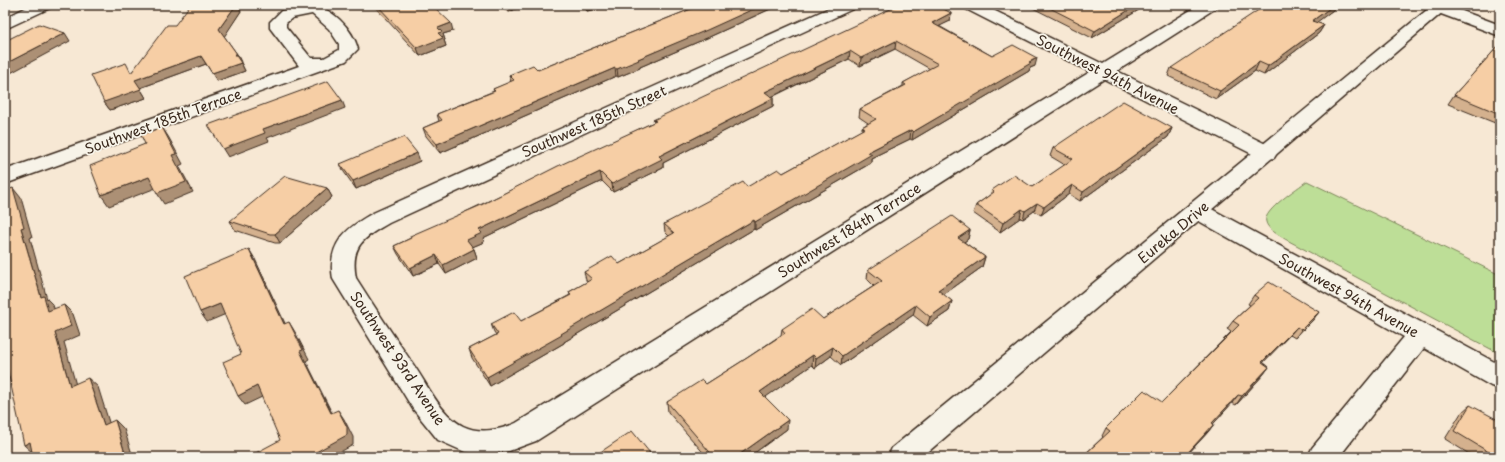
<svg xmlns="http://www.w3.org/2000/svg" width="1505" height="462" viewBox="0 0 1505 462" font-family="'Playpen Sans',sans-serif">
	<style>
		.green { fill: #bdde97; stroke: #7c845a }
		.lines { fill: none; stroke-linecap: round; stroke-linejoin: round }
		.minor-casing { stroke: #3b2a1e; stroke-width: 3 }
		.major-casing { stroke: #3b2a1e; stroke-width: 3 }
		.minor { fill: #f7f3e8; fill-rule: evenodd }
		.major { fill: #f7f3e8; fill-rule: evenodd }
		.wall { fill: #d4b18e; stroke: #3b2a1e }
		.shaded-wall { fill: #ac9074; stroke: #3b2a1e }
		.building { fill: #f6cea5; stroke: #3b2a1e }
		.labels { text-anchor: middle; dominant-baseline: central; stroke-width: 3.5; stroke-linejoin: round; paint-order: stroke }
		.street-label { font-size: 14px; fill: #3b2a1e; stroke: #f7f3e8 }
	</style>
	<rect width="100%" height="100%" fill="#f7e8d4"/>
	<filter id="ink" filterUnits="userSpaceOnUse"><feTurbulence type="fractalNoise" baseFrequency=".025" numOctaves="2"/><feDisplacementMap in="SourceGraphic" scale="8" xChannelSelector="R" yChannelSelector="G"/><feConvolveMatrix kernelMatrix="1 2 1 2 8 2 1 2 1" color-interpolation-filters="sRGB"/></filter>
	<g filter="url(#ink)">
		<path class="green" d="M 1307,181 L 1500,275 L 1500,354 L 1285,239 C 1279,235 1268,230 1266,222 C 1262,211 1298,188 1307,181 Z"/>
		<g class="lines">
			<g class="minor-casing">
				<path id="minor" d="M 31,5 L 52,5 L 50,8 L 5,29 L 5,18 Z
					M 309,5 C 330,5 353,29 358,49 L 346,61 L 5,184 L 5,170 L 299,66 L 270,28 L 270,22 L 281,11 ZM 312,14 L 329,29 L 339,44 L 339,50 L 324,58 L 311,58 L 286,27 L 286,23 L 292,18 Z
					M 836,5 L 857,5 L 855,8 L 389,223 C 363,238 350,246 356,278 C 375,308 395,338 415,367 C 428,386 441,415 463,426 C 479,434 501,430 516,423 L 1090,72 L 964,8 L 962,5 L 983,5 L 1103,64 L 1199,5 L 1218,5 L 1216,8 L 1117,71 L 1274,148 L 1277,153 L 1274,158 L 1267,159 L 1260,158 L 1104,79 L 536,441 L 509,451 L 482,455 L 465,452 L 438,440 L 413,409 L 333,279 C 327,244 345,229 373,213 Z
					M 1433,5 L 1446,5 L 1500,25 L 1500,36 L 1433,11 L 1431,8 Z
					M 1198,204 L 1206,206 L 1500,365 L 1500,389 L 1491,386 L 1424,348 L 1339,457 L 1308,457 L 1312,448 L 1404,337 L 1190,216 L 1187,211 L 1190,206 Z"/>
			</g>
			<g class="major-casing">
				<path id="major" d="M 1433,5 L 1451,5 L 922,457 L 888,457 L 892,448 Z"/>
			</g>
			<use href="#minor" class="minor"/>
			<use href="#major" class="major"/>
		</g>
		<path class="wall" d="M 373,5 L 432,5 L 453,31 L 443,34 L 445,40 L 444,40 L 446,46 L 420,56 Z
			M 495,5 L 524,5 L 509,12 Z
			M 583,5 L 614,5 L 587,11 Z
			M 701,5 L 779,5 L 707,38 L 640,67 L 640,68 L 618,77 L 616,76 L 440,153 L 426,136 L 423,128 L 439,121 L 437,114 L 494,91 L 493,89 L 511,82 L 509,75 L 538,70 Z
			M 1027,5 L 1147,5 L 1092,38 Z
			M 1333,10 L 1316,22 L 1324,25 L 1319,33 L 1264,75 L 1255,71 L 1216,99 L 1168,76 L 1171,68 Z
			M 241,11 L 224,36 L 237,54 L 245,71 L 217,81 L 206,64 L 140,88 L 146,98 L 110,110 L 104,102 L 175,25 Z
			M 951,13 L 950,21 L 939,26 L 992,56 L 1035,66 L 1030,68 L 1029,71 L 912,140 L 910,139 L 871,158 L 871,163 L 755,230 L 754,229 L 564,342 L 564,343 L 490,386 L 472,358 L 469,349 L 496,335 L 494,332 L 491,324 L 521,321 L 570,295 L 569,292 L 587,282 L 586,280 L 584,272 L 619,264 L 669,236 L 665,232 L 664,224 L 747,187 L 783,173 L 862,130 L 862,127 L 868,123 L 859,117 L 860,109 L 903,86 L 903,83 L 930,69 L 895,49 L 860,66 L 849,59 L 772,97 L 773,98 L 773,106 L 663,163 L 663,168 L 613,192 L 602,181 L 483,238 L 484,242 L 472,247 L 474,249 L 477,258 L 446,274 L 439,264 L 413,276 L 398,254 L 394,246 L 654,122 L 653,120 Z
			M 1500,44 L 1500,125 L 1448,104 L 1454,95 Z
			M 1172,128 L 1168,137 L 1080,201 L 1069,194 L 1041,215 L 1034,211 L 1023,219 L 1020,218 L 1000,232 L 973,213 L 976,205 L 990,195 L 992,190 L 1032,187 L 1065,165 L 1050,156 L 1053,148 Z
			M 420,161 L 356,189 L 344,172 L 340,164 Z
			M 327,188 L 332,197 L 280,243 L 275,243 L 235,230 L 230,221 Z
			M 970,230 L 968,239 L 964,242 L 985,257 L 982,267 L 943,295 L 952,301 L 949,311 L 927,326 L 913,315 L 841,365 L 831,356 L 815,368 L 812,365 L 765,397 L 787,429 L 749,457 L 707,457 L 668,412 L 667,402 L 706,384 L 747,358 L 781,335 L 782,329 L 823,319 L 874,286 L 867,279 L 868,270 Z
			M 1254,295 L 1319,312 L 1312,321 L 1295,338 L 1290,335 L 1263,362 L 1269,367 L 1263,375 L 1236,405 L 1232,403 L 1213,424 L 1214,424 L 1208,432 L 1185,457 L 1082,457 L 1103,437 L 1102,436 L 1106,428 L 1162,402 L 1231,332 L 1227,329 L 1233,321 L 1250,305 L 1248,304 Z
			M 1470,405 L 1500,457 L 1474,457 L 1445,439 L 1461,413 Z"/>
		<path class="shaded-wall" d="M 236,5 L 238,5 L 241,11 L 224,37 L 219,29 Z
			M 508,5 L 524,5 L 509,12 Z
			M 586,5 L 614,5 L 587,11 Z
			M 762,5 L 779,5 L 707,38 L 640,67 L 640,68 L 618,77 L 617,69 L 638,59 Z
			M 1137,5 L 1147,5 L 1092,38 L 1095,31 Z
			M 1334,5 L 1336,5 L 1333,10 L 1308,29 L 1312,21 Z
			M 951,13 L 950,21 L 930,31 L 932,23 Z
			M 451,23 L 453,31 L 443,34 L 445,40 L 444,40 L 446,46 L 420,56 L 417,48 L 438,33 L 438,28 Z
			M 1324,25 L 1319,33 L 1264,75 L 1268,66 Z
			M 65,33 L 70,41 L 5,76 L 5,64 Z
			M 896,41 L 895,49 L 860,66 L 861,58 Z
			M 850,51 L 849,59 L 765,100 L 765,92 Z
			M 235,54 L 237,54 L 241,62 L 239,63 Z
			M 201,56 L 206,64 L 140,88 L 146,98 L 110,110 L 104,102 L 135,80 Z
			M 1037,58 L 1035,66 L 1030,68 L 1029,71 L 912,140 L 913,132 Z
			M 1259,62 L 1255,71 L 1216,99 L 1220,91 Z
			M 241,63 L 245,71 L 217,81 L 212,73 Z
			M 615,68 L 616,76 L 440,153 L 437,144 Z
			M 773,98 L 773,106 L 663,163 L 663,168 L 613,192 L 612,184 L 659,156 Z
			M 342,100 L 345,108 L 267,138 L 269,141 L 228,157 L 223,149 L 263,129 Z
			M 162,127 L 169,138 L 183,164 L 179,166 L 193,192 L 164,204 L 157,193 L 172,155 Z
			M 1172,128 L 1168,137 L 1080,201 L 1083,192 Z
			M 911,130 L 910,139 L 871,158 L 871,163 L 755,230 L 755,222 L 868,152 Z
			M 417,153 L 420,161 L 356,189 L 353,181 Z
			M 600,172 L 602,181 L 483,238 L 484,242 L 470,248 L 467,240 L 479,230 Z
			M 149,177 L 156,188 L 109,206 L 101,195 Z
			M 1072,185 L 1069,194 L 1041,215 L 1044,207 Z
			M 13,188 L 21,198 L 32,237 L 30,238 L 47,299 L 53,305 L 58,321 L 48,311 L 41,297 L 21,228 Z
			M 327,188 L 332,197 L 280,243 L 275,234 Z
			M 1037,203 L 1034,211 L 1023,219 L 1025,211 Z
			M 1022,209 L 1020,218 L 1000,232 L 1003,223 Z
			M 754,220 L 754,229 L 564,342 L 564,343 L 490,386 L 487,377 Z
			M 970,230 L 968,239 L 956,248 L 958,238 Z
			M 249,249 L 255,259 L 290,334 L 284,324 Z
			M 474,249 L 477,258 L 446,274 L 443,265 Z
			M 436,255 L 439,264 L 413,276 L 410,268 Z
			M 985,257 L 982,267 L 936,300 L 938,290 Z
			M 952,301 L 949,311 L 927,326 L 930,317 Z
			M 220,304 L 226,314 L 207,322 L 200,312 Z
			M 64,305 L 73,314 L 80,335 L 64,342 L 79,396 L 70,386 L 55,333 Z
			M 916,305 L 913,315 L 841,365 L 842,356 Z
			M 1319,312 L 1312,321 L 1295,338 L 1301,330 Z
			M 289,322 L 295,332 L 309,359 L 306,361 L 337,423 L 331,413 L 300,351 Z
			M 1297,327 L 1290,335 L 1256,370 L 1262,362 Z
			M 833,347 L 831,356 L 815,368 L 816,358 Z
			M 813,355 L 812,365 L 760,401 L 760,392 Z
			M 1269,367 L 1263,375 L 1236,405 L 1242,396 Z
			M 88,378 L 98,387 L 113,435 L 104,425 Z
			M 257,386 L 264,396 L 245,405 L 238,396 Z
			M 1238,395 L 1232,403 L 1207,431 L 1212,423 Z
			M 338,410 L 344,419 L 353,437 L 353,445 L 331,457 L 307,457 Z
			M 115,420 L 124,429 L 133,457 L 126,457 Z
			M 788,420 L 787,429 L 749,457 L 736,457 Z
			M 1214,424 L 1208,432 L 1185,457 L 1184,457 Z
			M 30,442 L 34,454 L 24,445 Z
			M 650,453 L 650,457 L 643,457 Z"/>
		<path class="building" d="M 190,5 L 236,5 L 219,29 L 237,54 L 235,54 L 241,63 L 212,73 L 201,56 L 135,80 L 141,89 L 104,102 L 91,75 L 126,63 L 131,73 L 167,25 L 175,25 Z
			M 377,5 L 432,5 L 451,23 L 438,28 L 442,32 L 438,33 L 443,38 L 417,48 Z
			M 701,5 L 762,5 L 707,30 L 638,59 L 639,60 L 617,69 L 615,68 L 437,144 L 423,128 L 442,120 L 437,114 L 495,91 L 493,89 L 514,80 L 509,75 L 533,65 L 538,70 Z
			M 899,5 L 936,5 L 951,13 L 932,23 L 992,56 L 1013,45 L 1037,58 L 1029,62 L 1031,63 L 913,132 L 911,130 L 868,152 L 872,154 L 755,222 L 754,220 L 561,334 L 562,335 L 487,377 L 469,349 L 498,334 L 491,324 L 514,312 L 521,321 L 571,295 L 569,292 L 592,279 L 584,272 L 612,256 L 619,264 L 674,233 L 664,224 L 743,182 L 747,187 L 778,169 L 783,173 L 865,128 L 862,127 L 876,119 L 860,109 L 906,85 L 903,83 L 938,64 L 896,41 L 861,58 L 850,51 L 765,92 L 773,98 L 659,156 L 662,159 L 612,184 L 600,172 L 479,230 L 482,233 L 467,240 L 474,249 L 443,265 L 436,255 L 410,268 L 394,246 L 411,238 L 410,236 L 479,206 L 558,166 L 656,121 L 653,120 Z
			M 1044,5 L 1137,5 L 1095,31 Z
			M 1266,5 L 1334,5 L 1312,21 L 1324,25 L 1268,66 L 1259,62 L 1220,91 L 1171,68 Z
			M 39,24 L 65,33 L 5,64 L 5,41 Z
			M 1500,44 L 1500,114 L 1454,95 Z
			M 328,81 L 342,100 L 263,129 L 265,133 L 223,149 L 208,125 Z
			M 1123,101 L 1172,128 L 1083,192 L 1072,185 L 1044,207 L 1037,203 L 1025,211 L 1022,209 L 1003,223 L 976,205 L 994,192 L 992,190 L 1014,175 L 1032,187 L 1073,159 L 1053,148 Z
			M 162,127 L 176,154 L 172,155 L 186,182 L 157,193 L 149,177 L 101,195 L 90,166 L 145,144 L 141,135 Z
			M 404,137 L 417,153 L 353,181 L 340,164 Z
			M 285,176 L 327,188 L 275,234 L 270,234 L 230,221 Z
			M 13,188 L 24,227 L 21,228 L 41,297 L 44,296 L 48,311 L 64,305 L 71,326 L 55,333 L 70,386 L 88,378 L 104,425 L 115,420 L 126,457 L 33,457 L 30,442 L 24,445 L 5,358 L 5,191 Z
			M 952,216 L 970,230 L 958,238 L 985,257 L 938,290 L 952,301 L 930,317 L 916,305 L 842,356 L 833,347 L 816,358 L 813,355 L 760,392 L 788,420 L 736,457 L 714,457 L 667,402 L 702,380 L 706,384 L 747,358 L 785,333 L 782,329 L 812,309 L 823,319 L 882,281 L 868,270 Z
			M 249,249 L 284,324 L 289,322 L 303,350 L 300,351 L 331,413 L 338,410 L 347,427 L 347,435 L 307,457 L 250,457 L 250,456 L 280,440 L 257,386 L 238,396 L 223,362 L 241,354 L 220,304 L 200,312 L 185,276 Z
			M 1269,282 L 1319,312 L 1301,330 L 1297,327 L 1262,362 L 1269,367 L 1242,396 L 1238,395 L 1212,423 L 1214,424 L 1184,457 L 1082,457 L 1110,431 L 1106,428 L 1144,390 L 1162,402 L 1239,325 L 1233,321 L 1258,298 L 1254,295 Z
			M 1470,405 L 1500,421 L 1500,457 L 1497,457 L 1454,431 Z
			M 632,431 L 650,453 L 643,457 L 593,457 Z"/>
	</g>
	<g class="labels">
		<g class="street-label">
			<text transform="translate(1108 74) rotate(27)">Southwest 94th Avenue</text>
			<text transform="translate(163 121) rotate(-20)">Southwest 185th Terrace</text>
			<text transform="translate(594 121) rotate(-24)">Southwest 185th Street</text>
			<text transform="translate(849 230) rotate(-32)">Southwest 184th Terrace</text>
			<text transform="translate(1173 232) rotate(-40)">Eureka Drive</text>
			<text transform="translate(1349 295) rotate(29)">Southwest 94th Avenue</text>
			<text transform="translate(398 358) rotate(56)">Southwest 93rd Avenue</text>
		</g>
	</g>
	<rect width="1505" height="462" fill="none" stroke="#f7f3e8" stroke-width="20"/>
	<rect x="10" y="10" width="1485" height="442" fill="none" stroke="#3b2a1e" stroke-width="1.5" filter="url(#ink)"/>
</svg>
